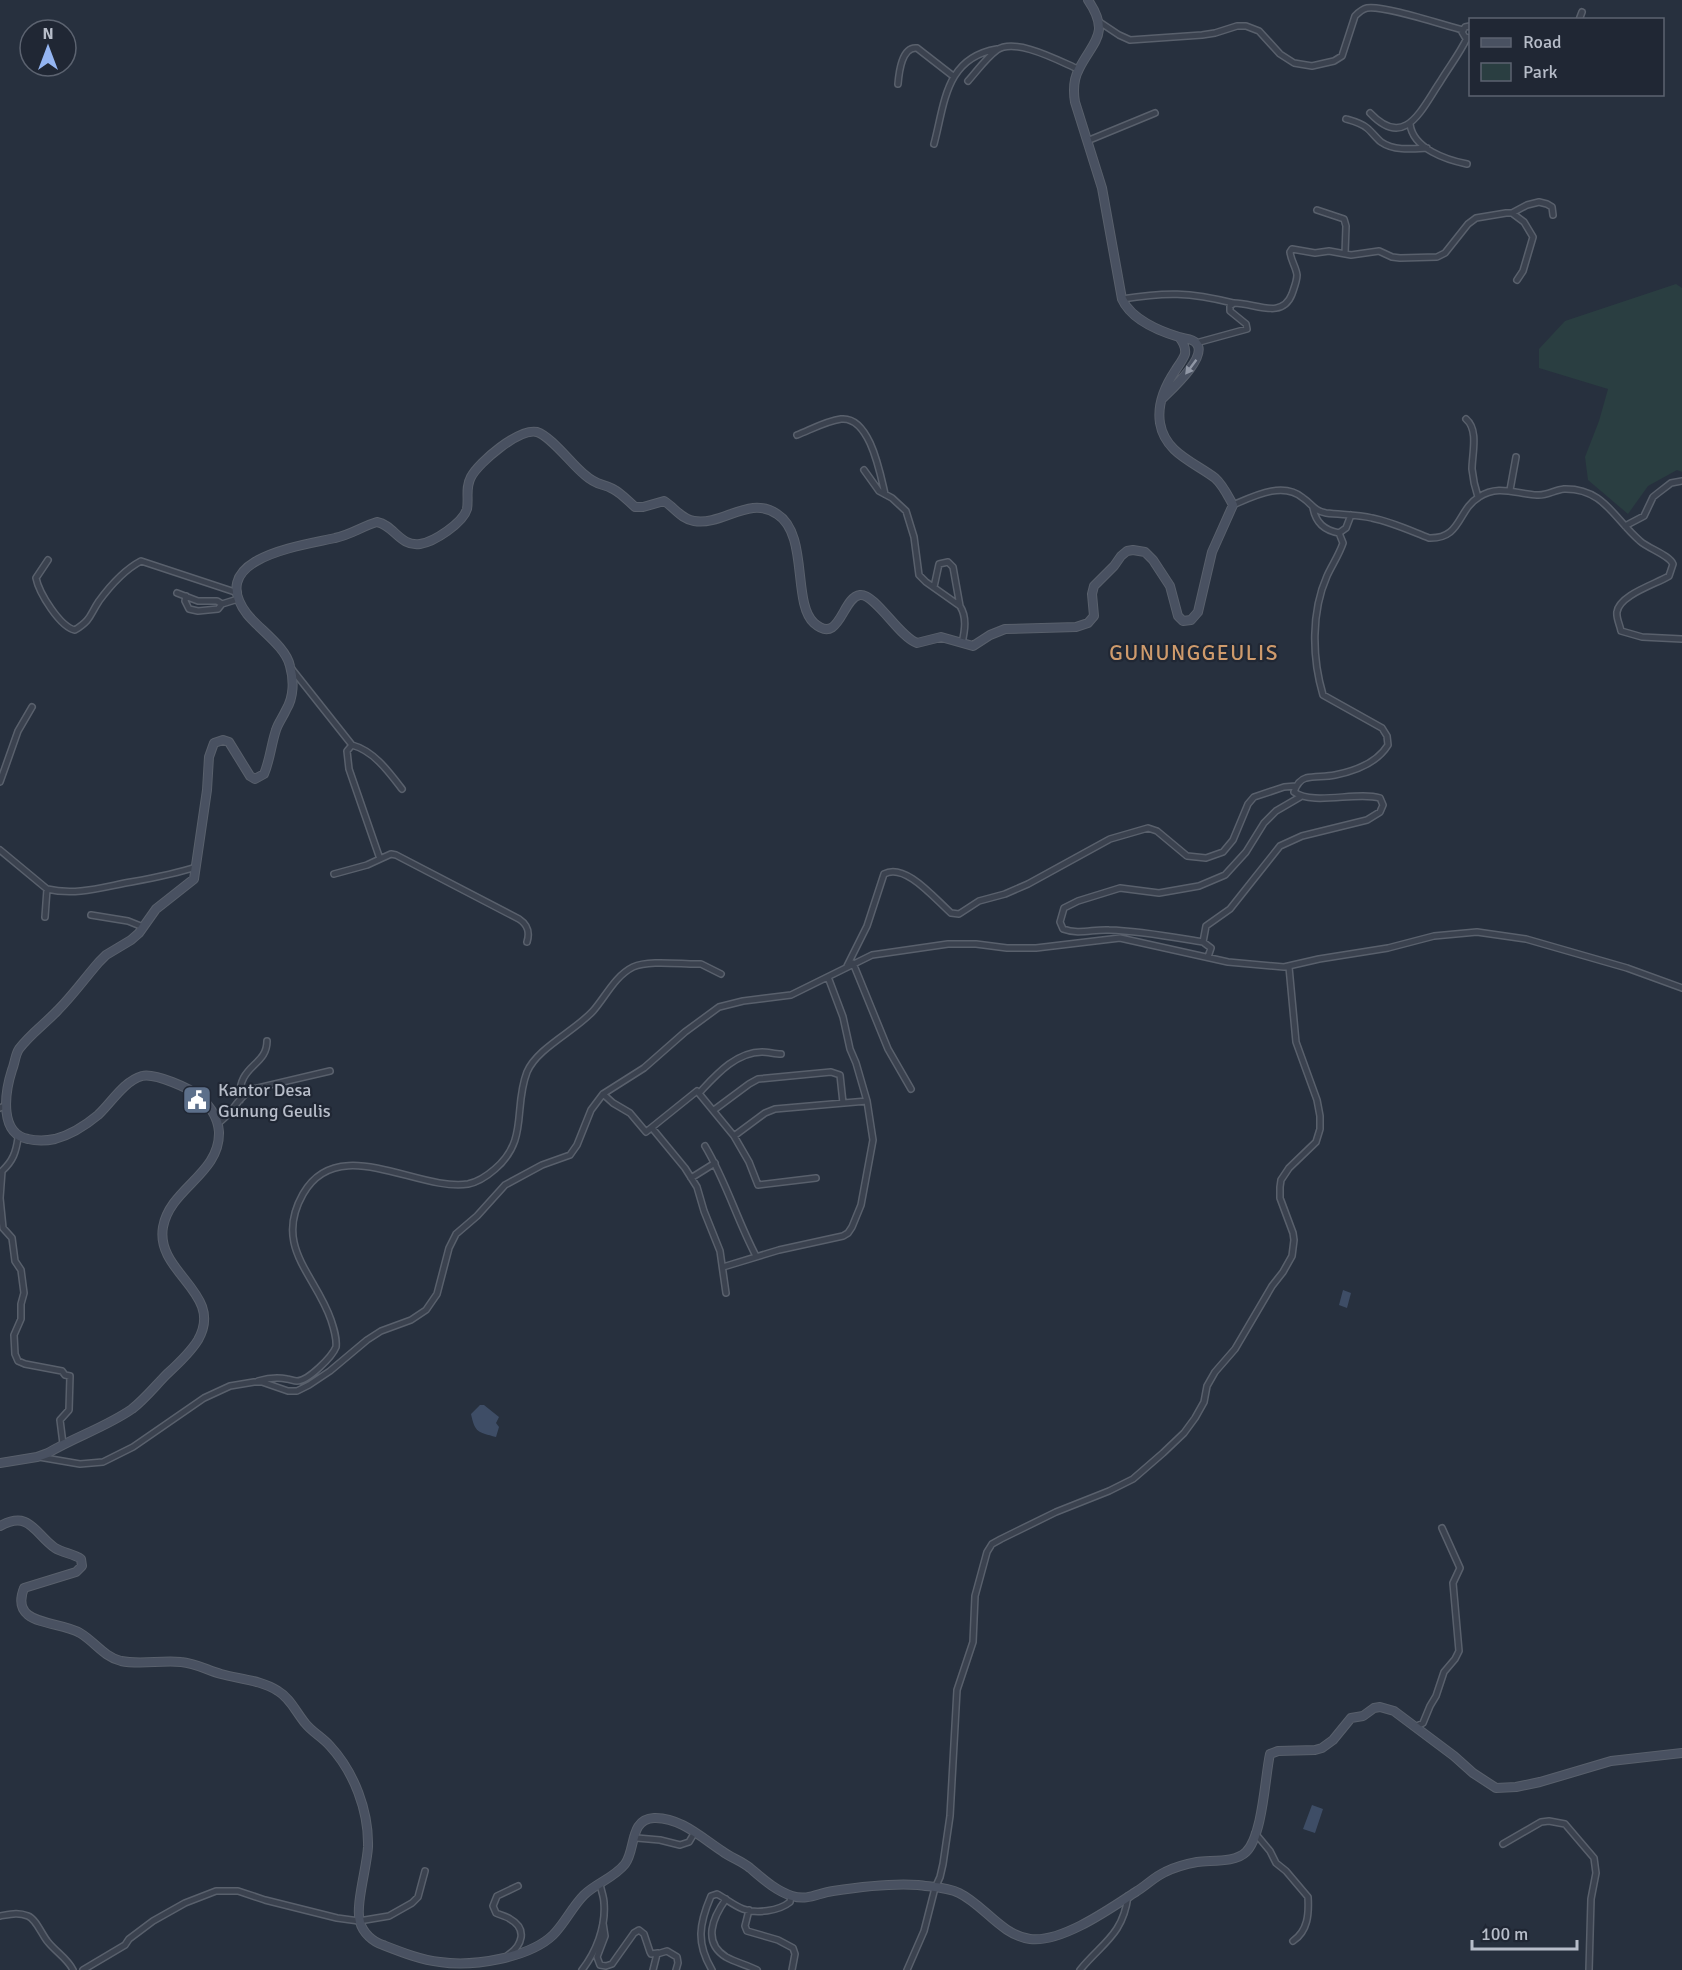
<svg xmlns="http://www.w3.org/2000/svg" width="1682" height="1970" viewBox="0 0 1682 1970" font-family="Signika,sans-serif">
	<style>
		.green { fill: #2a3e41 }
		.water { fill: #3e4d66 }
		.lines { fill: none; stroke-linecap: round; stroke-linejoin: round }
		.street-casing { stroke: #59606c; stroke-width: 8 }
		.secondary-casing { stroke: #59606c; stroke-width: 10 }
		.street { stroke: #3b424f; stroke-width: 5 }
		.secondary { stroke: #495161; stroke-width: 8 }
		.oneway { fill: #9097a5 }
		.labels { text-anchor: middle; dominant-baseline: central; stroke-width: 4.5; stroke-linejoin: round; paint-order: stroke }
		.poi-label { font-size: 18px; fill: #b7bdc9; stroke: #202734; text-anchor: start }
		.quarter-label { font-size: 21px; letter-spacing: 1.5px; fill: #cf9b6c; stroke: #202734 }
	</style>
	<rect width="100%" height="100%" fill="#27303e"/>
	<path class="green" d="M 1676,284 L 1682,288 L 1682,472 L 1677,470 L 1648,486 L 1628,514 L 1588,480 L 1585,457 L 1599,421 L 1608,389 L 1539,368 L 1539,349 L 1565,321 Z"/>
	<path class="water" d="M 1343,1290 L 1351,1293 L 1347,1308 L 1339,1305 Z
		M 480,1405 L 484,1405 L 499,1417 L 496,1423 L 499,1427 L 496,1437 C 478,1432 475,1433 471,1414 Z
		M 1312,1805 L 1323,1809 L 1315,1833 L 1303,1829 Z"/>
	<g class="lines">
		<g class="street-casing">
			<path id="street" d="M 1579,20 L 1582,12
				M 1098,21 L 1119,35 L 1130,40 L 1202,35 L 1215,33 L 1237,26 L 1246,26 L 1259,31 L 1280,54 L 1294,63 L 1312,66 L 1334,61 L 1342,56 L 1355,16 C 1359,12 1362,9 1367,8 C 1384,5 1443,25 1463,30
				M 1470,26 L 1465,27 L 1462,32 L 1465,37 L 1470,38
				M 968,81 C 977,71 986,58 997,50 C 1016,37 1061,62 1078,69
				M 898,84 C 899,72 902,46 917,48 L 953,76
				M 1370,113 C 1405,150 1421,110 1440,82 C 1449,67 1460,53 1467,38
				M 1346,119 C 1353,121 1361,123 1367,128 C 1372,132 1376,138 1381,142 C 1394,151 1412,149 1427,148
				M 1410,124 C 1413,149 1447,160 1467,164
				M 1087,141 L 1155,113
				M 934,144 C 945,103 945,58 997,49
				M 1317,210 L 1344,219 L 1346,226 L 1345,254
				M 1512,213 L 1524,222 L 1533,237 L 1523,271 L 1517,280
				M 1122,299 C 1166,292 1189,292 1233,303
				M 1196,343 L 1247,329 L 1246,324 L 1230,311 L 1230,306 L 1234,303 C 1255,303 1282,320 1292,294 C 1294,288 1297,281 1297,275 C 1296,267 1291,261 1290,252 L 1292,249 L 1315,253 L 1329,251 L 1351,255 L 1379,251 L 1392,257 L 1400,258 L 1437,257 L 1445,253 L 1468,224 L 1476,218 L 1506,213 L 1512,213 L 1527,205 L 1539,202 L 1547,204 L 1552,207 L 1553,215
				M 1466,419 C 1479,430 1472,454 1472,469 C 1473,479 1475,488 1478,497
				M 797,435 C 810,430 826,421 841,419 C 870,416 880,473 885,494
				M 864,470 L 879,491 L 892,498 L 906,511 L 914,537 L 919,575 L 926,582 L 960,606 C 967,617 965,630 962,643
				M 1510,490 L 1516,457
				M 1233,505 C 1254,496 1283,481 1303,498 C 1312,504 1314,511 1326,513 C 1341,515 1357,514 1372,518 C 1392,522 1411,531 1429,538 C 1462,539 1457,510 1479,497 C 1498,484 1516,494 1537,495 C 1547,496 1554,490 1564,489 C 1604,488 1614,519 1640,541 C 1649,549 1669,555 1673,564 L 1669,576 C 1656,584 1619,595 1617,612 C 1616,618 1620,625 1621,631 L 1642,637 L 1682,639
				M 1313,508 C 1316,523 1324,530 1339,533 L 1346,528 L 1351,515
				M 1625,526 L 1644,516 L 1653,497 L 1658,493 L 1671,483 L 1682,481
				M 48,560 L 36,578 C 39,593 60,627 75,630 C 92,619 89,616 99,601 C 110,586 124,570 141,561 L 238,593
				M 934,587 L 939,564 L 948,562 L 953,567 L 960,606
				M 177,593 L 198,601 L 217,601 L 222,604 L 238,599
				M 186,596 L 185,601 L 189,609 L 198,611 L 218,609 L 222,604
				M 291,668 L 352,745 C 374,751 389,772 402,789
				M 0,782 L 18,731 L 32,707
				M 0,850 L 47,889 C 76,896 103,887 131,882 C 153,878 175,874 196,867
				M 380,859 L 391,854 L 396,855 L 519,919 C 528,925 530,932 527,942
				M 334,874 L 367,865 L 380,859 L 349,769 L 347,751 L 352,745
				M 91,915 L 128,921 L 143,927
				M 45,917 L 47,889
				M 1203,942 L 1206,926 L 1230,909 L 1280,846 L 1302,836 L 1367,820 L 1380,812 L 1383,805 L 1380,798 C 1357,791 1313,806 1294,792 C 1296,786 1299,780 1306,778 C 1315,776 1325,777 1335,775 C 1355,771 1377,763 1388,745 L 1387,736 L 1382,728 L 1323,695 C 1312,658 1311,612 1327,576 C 1332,565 1339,555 1343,543 L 1339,533
				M 1208,957 L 1211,948 L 1203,942 C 1172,937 1141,931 1109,930 C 1093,929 1079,935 1063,929 L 1060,922 L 1064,908 L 1078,901 L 1120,888 L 1159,893 L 1199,886 L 1225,875 L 1246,852 L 1264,823 L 1276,811 L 1300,797
				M 853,963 L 888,1049 L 911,1089
				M 847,966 L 867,926 L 884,874 C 905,862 935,899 951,913 L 959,914 L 979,901 L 1005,894 L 1028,884 L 1110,839 L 1148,828 L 1157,831 L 1187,856 L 1206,858 L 1223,852 L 1233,840 L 1248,804 L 1254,797 L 1284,787 L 1296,786
				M 700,1092 C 716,1075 736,1052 762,1052 C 768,1052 775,1054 781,1054
				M 603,1094 L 613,1103 L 630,1113 L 646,1132 L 697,1091 L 734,1136 L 749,1162 L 758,1185 L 816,1178
				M 240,1100 C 237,1064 267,1067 267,1041
				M 0,1108 L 2,1107
				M 714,1110 L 749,1084 L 758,1079 L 831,1072 L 840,1075 L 843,1103
				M 218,1123 C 232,1115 238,1096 253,1089 L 330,1071
				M 652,1128 L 685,1168 L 697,1187 L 704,1211 L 720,1251 L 726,1293
				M 734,1136 L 765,1113 L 775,1109 L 867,1101
				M 18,1138 C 16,1152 13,1161 2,1171 L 0,1198 L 3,1228 L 12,1238 L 15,1261 L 21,1270 L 24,1293 L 21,1304 L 21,1319 L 14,1335 L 15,1354 L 18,1361 L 25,1364 L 62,1371 L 65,1375 L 70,1376 L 69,1410 L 60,1420 L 63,1444
				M 705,1146 C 726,1181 737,1220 756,1256
				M 691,1178 L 715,1163
				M 723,1267 L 779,1250 L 843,1236 L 848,1233 L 852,1227 L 861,1205 L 873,1140 L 867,1101 L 856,1063 L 850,1049 L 843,1017 L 828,977
				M 258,1381 C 268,1378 277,1377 287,1379 C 289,1379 294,1381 297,1381 C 308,1381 332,1357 336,1347 C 337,1338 334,1329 331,1320 C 316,1275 273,1247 303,1194 C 338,1132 418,1192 468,1184 C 478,1182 487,1176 495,1169 C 529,1140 513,1108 527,1072 C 537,1048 575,1031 593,1011 C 606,996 615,976 633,967 C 648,960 679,964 696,964 L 701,964 L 721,974
				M 39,1457 L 80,1464 L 103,1462 L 133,1447 L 204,1398 L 230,1386 L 254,1382 L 262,1382 L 288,1391 L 297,1391 L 309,1385 L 330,1371 L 367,1340 L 381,1331 L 411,1320 L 426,1310 L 437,1294 L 449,1248 L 456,1234 L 477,1216 L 505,1185 L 542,1165 L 570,1155 L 577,1145 L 591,1110 L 603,1094 L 644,1068 L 685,1032 L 719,1007 L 743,1001 L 791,995 L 872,955 L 948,944 L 976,944 L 1007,948 L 1036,948 L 1120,938 L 1228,962 L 1284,967 L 1319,959 L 1388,948 L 1434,936 L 1477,932 L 1526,939 L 1627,968 L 1682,988
				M 1415,1727 L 1423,1723 L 1430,1706 L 1436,1696 L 1444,1672 L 1455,1659 L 1459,1651 L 1453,1583 L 1460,1568 L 1442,1528
				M 1255,1833 L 1270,1851 L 1276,1863 L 1286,1871 L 1308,1897 C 1309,1914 1308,1931 1293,1941
				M 634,1835 L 637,1838 L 660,1840 L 680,1845 L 689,1842 L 695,1832
				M 1503,1844 L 1541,1822 L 1549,1821 L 1565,1824 L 1594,1858 L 1596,1873 L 1591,1899 L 1589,1970
				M 726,1899 C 713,1917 702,1942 726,1957 C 735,1962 747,1965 757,1970
				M 749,1910 L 745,1926 L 747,1931 L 778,1940 L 793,1948 L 795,1954 L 792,1970
				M 0,1916 C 11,1914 18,1912 28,1916 C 36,1919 42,1935 48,1942 C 56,1952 68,1959 73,1970
				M 603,1923 L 605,1936 L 597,1957 L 600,1965 L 606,1966 L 612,1964 L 634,1933 L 639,1930 L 644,1934 L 650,1952 L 651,1954 L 658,1953
				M 508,1955 C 522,1946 528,1929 510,1919 C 506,1916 500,1915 496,1913 L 493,1906 L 497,1896 L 518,1886
				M 83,1970 L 125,1945 L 129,1939 L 153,1921 L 185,1903 L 216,1891 L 238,1891 L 265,1900 L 337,1918 L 359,1921 L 389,1916 L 412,1903 L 418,1897 L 425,1871
				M 582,1970 C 596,1952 606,1927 604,1903 C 604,1897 601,1890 600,1884
				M 653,1970 L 657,1954 L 667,1951 L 677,1957 L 678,1963 L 676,1970
				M 712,1970 C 696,1943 699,1924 711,1896 L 717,1894 C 725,1898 733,1905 743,1909 C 756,1914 779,1911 790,1902 L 791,1896
				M 907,1970 L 924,1931 L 935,1888 L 940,1877 L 943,1864 L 950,1816 L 957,1690 L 973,1642 L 975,1596 L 987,1552 L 992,1544 L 1001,1539 L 1056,1512 L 1109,1491 L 1133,1479 L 1163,1453 L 1184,1433 L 1195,1418 L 1204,1402 L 1207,1386 L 1215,1372 L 1235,1349 L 1272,1286 L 1283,1272 L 1292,1256 L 1294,1240 L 1293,1233 L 1280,1198 L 1280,1187 L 1281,1180 L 1289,1168 L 1316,1142 L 1320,1129 L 1320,1116 L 1317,1100 L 1296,1042 L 1289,967
				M 1080,1970 C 1102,1943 1123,1935 1128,1896"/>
		</g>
		<g class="secondary-casing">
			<path id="secondary" d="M 1088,0 C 1111,34 1093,41 1079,69 C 1073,80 1073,90 1075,102 L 1102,188 L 1122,299 C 1131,319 1159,331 1179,337 C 1184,339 1192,338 1196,343 C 1209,356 1171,390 1162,399
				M 0,1463 L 37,1457 L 48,1453 C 75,1437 106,1427 132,1409 C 145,1399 156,1385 167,1374 C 178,1364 190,1353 198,1340 C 225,1293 155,1273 163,1227 C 170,1188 220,1174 219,1132 C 218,1118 210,1106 200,1097 C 190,1088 155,1073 142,1076 C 124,1081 111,1103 98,1115 C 86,1125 70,1135 55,1139 C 46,1141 36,1141 28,1139 C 0,1134 4,1095 12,1070 C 15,1063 15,1055 19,1049 C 30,1034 46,1023 58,1010 C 73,995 85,978 99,962 L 106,955 L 131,940 L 139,933 L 156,909 L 194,879 L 207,790 L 209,757 L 214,743 L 223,740 L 229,742 L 250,776 L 255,779 L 264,774 C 270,760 271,745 276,730 C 278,723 283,717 286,710 C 294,697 294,680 290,666 C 286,647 260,630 247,614 C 205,558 300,546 335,538 C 350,535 363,526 377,522 C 394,525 400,547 420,544 C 434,542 463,523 467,509 C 469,498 465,488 471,477 C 479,462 519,428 537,432 C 552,437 572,465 585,475 C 597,486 602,483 613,489 C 621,493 628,501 635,507 L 643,507 L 664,501 C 674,507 681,519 694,521 C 723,526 749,495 777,514 C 809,534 792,603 814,623 C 840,646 842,597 860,595 C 875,593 899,637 917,643 L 941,637 L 973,646 L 990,635 L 1005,629 L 1076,627 L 1088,623 L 1094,616 L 1092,594 L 1094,586 L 1114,566 L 1121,556 L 1127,551 L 1133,550 L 1145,552 L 1153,560 L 1170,586 L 1178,616 L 1183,621 L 1191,620 L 1198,612 L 1212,552 L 1233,505 C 1228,496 1223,485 1215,478 C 1194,462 1165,453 1160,423 C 1157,404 1165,386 1175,371 C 1178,366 1183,360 1185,354 C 1186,348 1183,342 1179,337
				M 0,1526 C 30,1510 34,1533 55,1548 C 63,1553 74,1554 81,1559 L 82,1566 L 76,1572 L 24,1588 C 9,1627 59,1620 80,1633 C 94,1641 104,1657 121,1661 C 140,1665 161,1660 181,1662 C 195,1663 207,1670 221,1674 C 239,1679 261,1680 278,1691 C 290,1698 296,1712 305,1723 C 312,1732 322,1737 330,1746 C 354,1772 369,1811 368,1847 C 367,1867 355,1906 360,1922 C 363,1933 373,1942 383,1945 C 401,1952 421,1960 440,1962 C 472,1967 529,1958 553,1935 C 565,1923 572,1907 584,1895 C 596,1883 614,1878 625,1864 C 636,1850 629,1819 654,1818 C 680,1817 702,1838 722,1851 C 731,1858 740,1860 750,1868 C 763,1879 776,1891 792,1896 C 808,1901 818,1893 833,1891 C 859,1887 892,1883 918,1885 C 931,1887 947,1887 959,1893 C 984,1905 1001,1935 1030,1939 C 1062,1943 1111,1908 1137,1891 C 1147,1885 1154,1877 1165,1872 C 1175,1867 1186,1864 1197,1862 C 1211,1860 1235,1863 1246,1852 C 1263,1835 1265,1776 1270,1754 L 1278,1751 L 1315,1750 L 1322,1748 L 1333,1740 L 1351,1718 L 1363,1716 L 1374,1708 L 1380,1707 L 1394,1711 L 1454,1756 L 1473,1773 L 1496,1788 L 1516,1787 L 1540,1782 L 1611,1761 L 1682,1753"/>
		</g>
		<use href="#street" class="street"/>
		<use href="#secondary" class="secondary"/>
	</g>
	<defs><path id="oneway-solid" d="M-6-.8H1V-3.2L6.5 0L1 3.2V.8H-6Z" transform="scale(1.5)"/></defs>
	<use class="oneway" href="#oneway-solid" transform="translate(1191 367) rotate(127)"/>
	<defs>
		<g id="civic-square" transform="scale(1.5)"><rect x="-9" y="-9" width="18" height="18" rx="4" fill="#5c6f8a" stroke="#202734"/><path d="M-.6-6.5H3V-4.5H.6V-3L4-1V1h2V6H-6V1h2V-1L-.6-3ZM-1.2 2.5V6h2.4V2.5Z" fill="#fff"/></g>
	</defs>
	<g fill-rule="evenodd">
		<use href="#civic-square" x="197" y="1100"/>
	</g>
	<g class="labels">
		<g class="poi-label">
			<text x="218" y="1090">Kantor Desa<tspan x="218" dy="21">Gunung Geulis</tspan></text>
		</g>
		<g class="quarter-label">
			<text x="1194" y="653">GUNUNGGEULIS</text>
		</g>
	</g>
	<rect x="1469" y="18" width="195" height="78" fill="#202734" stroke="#5c6370" stroke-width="1.5"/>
	<rect x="1481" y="38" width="30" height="9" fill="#495161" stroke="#5c6370" stroke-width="1.5"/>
	<text x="1523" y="48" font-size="18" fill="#b7bdc9">Road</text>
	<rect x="1481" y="63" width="30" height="18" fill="#2a3e41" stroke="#5c6370" stroke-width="1.5"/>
	<text x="1523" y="78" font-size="18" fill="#b7bdc9">Park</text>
	<g transform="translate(48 48)"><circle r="28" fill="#202734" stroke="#5c6370" stroke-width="1.5"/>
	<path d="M0-4.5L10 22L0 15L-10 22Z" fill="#94b5f2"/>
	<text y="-9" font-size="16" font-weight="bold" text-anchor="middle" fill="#b7bdc9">N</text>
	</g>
	<path d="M1472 1940v9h105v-9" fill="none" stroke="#b7bdc9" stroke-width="3"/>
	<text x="1481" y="1940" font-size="18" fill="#b7bdc9" stroke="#202734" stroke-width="4.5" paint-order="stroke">100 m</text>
</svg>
